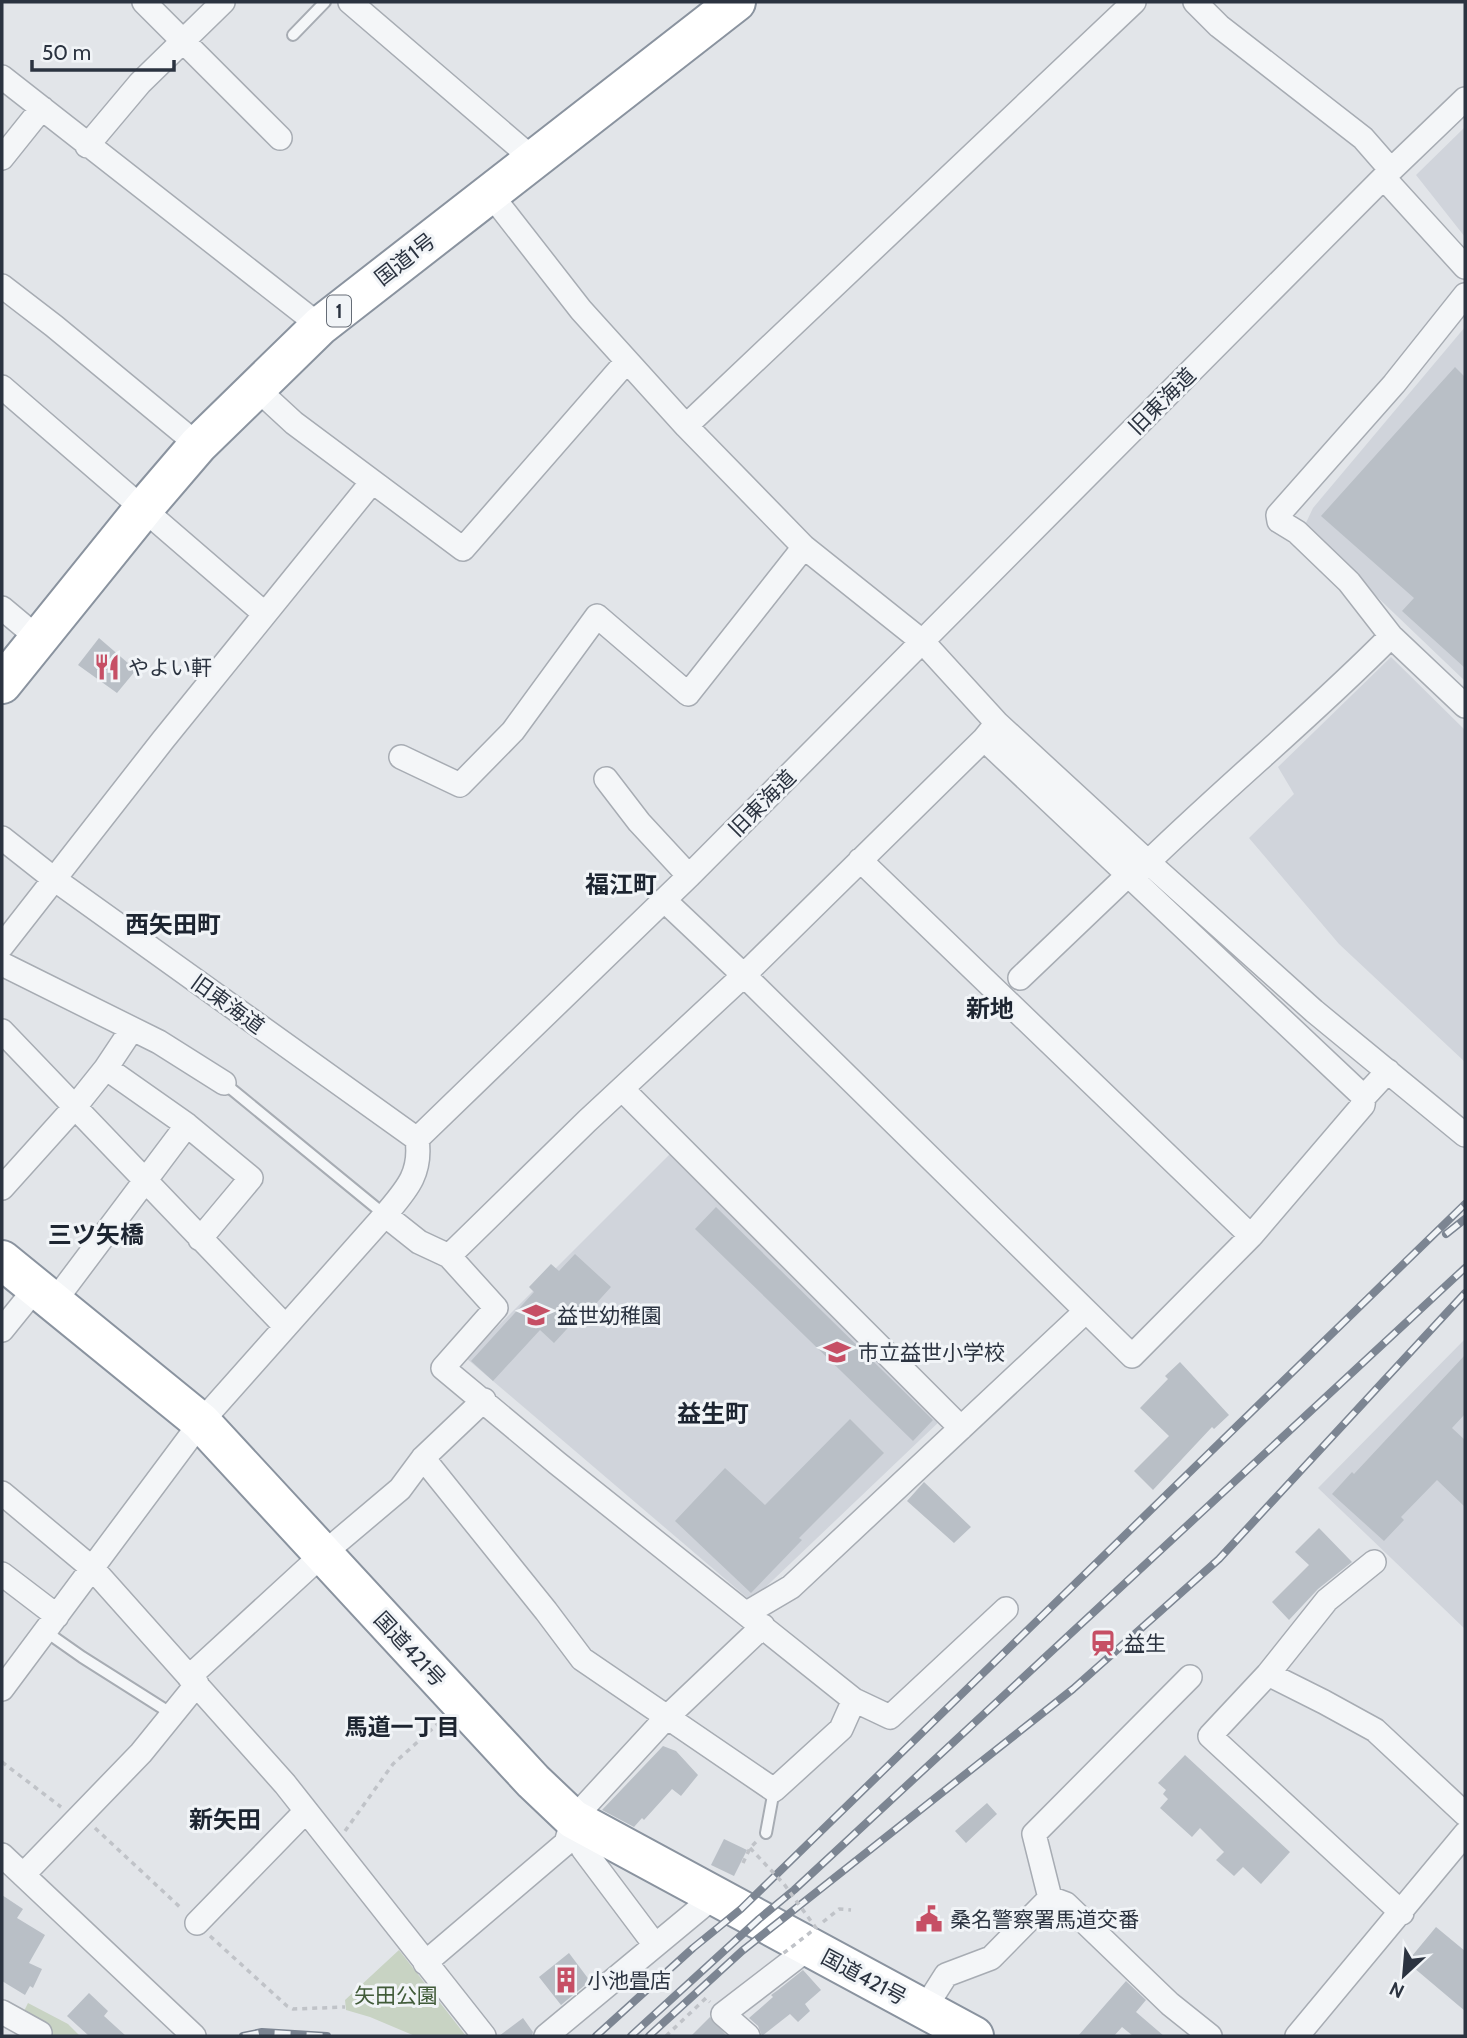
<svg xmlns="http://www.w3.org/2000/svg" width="1467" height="2038" viewBox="0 0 1467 2038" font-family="Cabin,'Noto Sans JP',sans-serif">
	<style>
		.built { fill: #d0d4db }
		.green { fill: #c8d3c3 }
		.building { fill: #b9bfc6 }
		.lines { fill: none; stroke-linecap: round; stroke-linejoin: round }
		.lane-casing { stroke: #a7acb3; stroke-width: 14 }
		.street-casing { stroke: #a7acb3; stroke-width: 26 }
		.highway-casing { stroke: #8a939f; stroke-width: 42 }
		.path { stroke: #c0c3c8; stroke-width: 3.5; stroke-dasharray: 5 5; stroke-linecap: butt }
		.lane { stroke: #f4f6f8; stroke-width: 10 }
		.street { stroke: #f4f6f8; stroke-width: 23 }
		.highway { stroke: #fff; stroke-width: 38 }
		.rail-casing { stroke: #7c8592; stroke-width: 8 }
		.rail { stroke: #f1f4f7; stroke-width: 5; stroke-dasharray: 16; stroke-linecap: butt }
		.path-bridge { stroke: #c0c3c8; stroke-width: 3.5; stroke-dasharray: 5 5; stroke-linecap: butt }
		.labels { text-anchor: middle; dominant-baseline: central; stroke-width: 6; stroke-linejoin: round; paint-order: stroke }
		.shield { fill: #f1f4f7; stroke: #666d77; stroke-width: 2 }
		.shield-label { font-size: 19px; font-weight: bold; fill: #2b3340 }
		.street-label { font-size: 21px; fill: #2b3340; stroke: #f1f4f7 }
		.poi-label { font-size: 21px; fill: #2b3340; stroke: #f1f4f7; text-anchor: start }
		.park-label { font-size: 21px; fill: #415b39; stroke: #f1f4f7 }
		.neighbourhood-label { font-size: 23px; font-weight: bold; fill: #1d2531; stroke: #f1f4f7 }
		.quarter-label { font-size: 24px; font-weight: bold; fill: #1d2531; stroke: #f1f4f7 }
	</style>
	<rect width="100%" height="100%" fill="#e2e5e9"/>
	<path class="built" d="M 1465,127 L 1465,237 L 1416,175 Z
		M 1465,327 L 1465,681 L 1304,527 L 1313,508 Z
		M 1391,657 L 1465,730 L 1465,1062 L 1339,944 L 1249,838 L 1294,794 L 1278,767 Z
		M 670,1154 L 942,1419 L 751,1601 L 466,1358 Z
		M 1465,1339 L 1465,1629 L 1318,1488 Z"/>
	<path class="green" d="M 399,1950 L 466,2036 L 415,2036 L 370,2017 L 346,2010 L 345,2000 Z
		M 28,2003 L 68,2024 L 80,2036 L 44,2036 L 23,2013 Z"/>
	<path class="building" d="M 1455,367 L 1465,377 L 1465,668 L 1402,611 L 1414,598 L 1321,516 Z
		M 99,638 L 136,670 L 117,693 L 78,665 Z
		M 716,1207 L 933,1420 L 913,1441 L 695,1229 Z
		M 575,1254 L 611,1287 L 592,1308 L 589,1305 L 554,1343 L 540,1330 L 493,1381 L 471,1361 L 534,1292 L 529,1287 L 551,1264 L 559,1271 Z
		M 1465,1355 L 1465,1414 L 1452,1428 L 1465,1440 L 1465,1507 L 1437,1480 L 1401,1517 L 1404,1520 L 1384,1541 L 1332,1494 L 1352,1472 L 1354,1474 Z
		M 1180,1362 L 1229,1415 L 1214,1429 L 1212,1427 L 1153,1490 L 1134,1471 L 1169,1436 L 1140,1408 L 1168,1379 L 1165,1376 Z
		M 850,1419 L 884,1453 L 799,1538 L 802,1540 L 751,1593 L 675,1521 L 725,1468 L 765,1505 Z
		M 924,1482 L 971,1527 L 954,1543 L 907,1501 Z
		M 1319,1528 L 1352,1562 L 1318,1589 L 1289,1620 L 1272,1602 L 1309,1565 L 1295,1552 Z
		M 663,1746 L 676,1751 L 698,1775 L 681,1796 L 672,1789 L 644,1820 L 642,1818 L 634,1827 L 602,1810 Z
		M 1185,1755 L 1290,1852 L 1261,1884 L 1243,1867 L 1234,1876 L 1216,1860 L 1224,1852 L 1200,1828 L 1192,1837 L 1160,1808 L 1168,1799 L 1163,1794 L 1166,1790 L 1158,1783 Z
		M 987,1803 L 997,1814 L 966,1843 L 955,1831 Z
		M 724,1839 L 747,1850 L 734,1876 L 711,1865 Z
		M 2,1895 L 23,1909 L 17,1918 L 45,1935 L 29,1963 L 42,1969 L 33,1988 L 30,1986 L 25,1995 L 2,1981 Z
		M 1436,1927 L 1465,1951 L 1465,2011 L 1407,1962 Z
		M 569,1953 L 590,1981 L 561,2005 L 539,1977 Z
		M 803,1970 L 821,1990 L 805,2004 L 810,2011 L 798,2022 L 790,2014 L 762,2036 L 758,2026 L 749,2018 L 773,1997 L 771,1995 L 778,1990 Z
		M 1126,1981 L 1146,2000 L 1136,2012 L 1164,2036 L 1133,2036 L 1122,2027 L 1114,2036 L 1078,2036 Z
		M 89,1993 L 108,2011 L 104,2016 L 126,2036 L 89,2036 L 67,2016 Z
		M 710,2017 L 727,2036 L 691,2036 Z
		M 523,2018 L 533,2032 L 532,2036 L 499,2036 Z"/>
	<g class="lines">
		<g class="lane-casing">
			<path id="lane" d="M 293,35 L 325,2
				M 224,1083 L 385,1215
				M 45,1631 L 82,1657 L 172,1714
				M 766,1833 L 774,1790"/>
		</g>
		<g class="street-casing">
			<path id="street" d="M 144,2 L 280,138
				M 350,2 L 533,159
				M 1195,2 L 1219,26 L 1363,138 L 1391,170
				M 2,77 L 320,326
				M 87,146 L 140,83 L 223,2
				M 2,158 L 42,108
				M 1384,178 L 1465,267
				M 489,192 L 581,310 L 686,426 L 804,547 L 923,642 L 997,723 L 1148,862 L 1314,1011 L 1465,1135
				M 2,286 L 54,326 L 198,445
				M 1465,295 L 1394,384 L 1278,515 L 1279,521 L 1297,532 L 1349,582 L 1391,636 L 1465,706
				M 2,387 L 265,614
				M 256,388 L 294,423 L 463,549 L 627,361
				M 686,426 L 1134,2
				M 2,608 L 39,639
				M 984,739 L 1364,1097 L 1388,1071
				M 401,757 L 460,785 L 513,731 L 597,616 L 688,694 L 804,547
				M 606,779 L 639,822 L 689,876
				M 2,838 L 54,879 L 417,1139
				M 860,860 L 1251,1236
				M 1138,872 C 1220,791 1310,718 1391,636
				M 664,900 L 753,984 L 1132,1356 L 1251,1236 L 1363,1105 L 1364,1097
				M 2,946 L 163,740 L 372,482
				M 2,964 L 159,1042 L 224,1083
				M 1020,978 L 1128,875
				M 2,1031 L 285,1326
				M 106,1068 L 132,1029
				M 623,1090 L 961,1428
				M 417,1139 L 689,876 L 1391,170 L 1465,99
				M 2,1188 L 74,1108 L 106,1068 L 187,1125 L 251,1178 L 200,1239
				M 385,1215 L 419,1242 L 449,1256 L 587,1121 L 743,976 L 984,739 L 997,723
				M 54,1302 L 187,1125
				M 2,1330 L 36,1288
				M 423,1458 L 546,1611 L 582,1659 L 774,1790 L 841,1729 L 854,1700 L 557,1463 L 443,1368 L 496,1308 L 449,1256
				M 2,1493 L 93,1569 L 285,1784 L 484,2036
				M 2,1574 L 57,1616
				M 747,1613 L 791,1587 L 1086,1311
				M 1268,1674 L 1327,1600 L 1374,1562
				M 189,1677 L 323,1554 L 400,1489 L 423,1458 L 484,1400
				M 2,1689 L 201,1422 L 385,1215 C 406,1190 422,1174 417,1139
				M 854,1700 L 890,1717 L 1006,1609
				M 582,1825 L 583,1849 L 655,1945
				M 2,1855 L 194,2036
				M 23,1875 L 141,1753 L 197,1684
				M 1050,1898 L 1034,1834 L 1190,1677
				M 1402,1913 L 1210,1736 L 1268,1674 L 1324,1702 L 1375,1730 L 1465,1814
				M 197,1923 L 306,1811
				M 425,1963 L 566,1843 L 573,1819 L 666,1718 L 763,1626
				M 925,2008 L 946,1975 L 991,1958 L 1050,1898 L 1066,1904 L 1170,2004 L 1210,2036
				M 2,2012 L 40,2033
				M 546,2036 L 716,1895
				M 748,2036 L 723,2014 L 809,1948
				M 1297,2036 L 1465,1834"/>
		</g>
		<g class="highway-casing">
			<path id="highway" d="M 2,684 L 144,508 L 198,445 L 320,326 L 736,2
				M 2,1260 L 201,1422 L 533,1781 L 573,1819 L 974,2036"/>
		</g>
		<path class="path" d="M 2,1762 L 61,1807
			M 95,1828 L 182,1909
			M 345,1831 L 393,1764 L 441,1721
			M 743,1863 L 750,1848 L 756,1842
			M 823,1922 L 839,1909 L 851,1910
			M 210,1936 L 287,2006 L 293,2009 L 345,2007
			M 666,2036 L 706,1998 L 710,2002"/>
		<use href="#lane" class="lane"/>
		<use href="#street" class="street"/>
		<use href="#highway" class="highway"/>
		<g class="rail-casing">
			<path id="rail" d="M 1446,1234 L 1465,1219
				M 243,2036 L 262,2032 L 327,2036
				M 596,2036 L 693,1948 L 741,1909 L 1465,1204
				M 631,2036 L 759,1919 L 794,1890 L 1465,1268
				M 649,2036 L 742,1951 L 1073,1689 L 1219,1559 L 1465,1293"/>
		</g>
		<use href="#rail" class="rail"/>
		<path class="path-bridge" d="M 750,1848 L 784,1884 L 816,1928 L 780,1956"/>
	</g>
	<defs>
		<g id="restaurant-bare" transform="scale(2.1)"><path d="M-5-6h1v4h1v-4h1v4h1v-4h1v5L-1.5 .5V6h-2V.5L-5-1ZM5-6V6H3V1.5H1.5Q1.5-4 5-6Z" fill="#c64f65" stroke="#f1f4f7" stroke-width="2.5" paint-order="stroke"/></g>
		<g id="school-bare" transform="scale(2.1)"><path d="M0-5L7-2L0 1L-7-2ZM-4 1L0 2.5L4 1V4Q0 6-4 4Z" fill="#c64f65" stroke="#f1f4f7" stroke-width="2.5" paint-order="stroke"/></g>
		<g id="station-bare" transform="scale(2.1)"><path d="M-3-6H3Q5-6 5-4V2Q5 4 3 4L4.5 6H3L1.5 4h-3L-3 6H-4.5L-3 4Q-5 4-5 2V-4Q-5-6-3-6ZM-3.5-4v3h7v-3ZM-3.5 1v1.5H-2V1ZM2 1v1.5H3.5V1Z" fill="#c64f65" stroke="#f1f4f7" stroke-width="2.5" paint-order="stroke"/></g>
		<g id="civic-bare" transform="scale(2.1)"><path d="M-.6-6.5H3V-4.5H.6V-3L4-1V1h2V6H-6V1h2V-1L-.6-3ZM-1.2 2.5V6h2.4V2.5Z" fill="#c64f65" stroke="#f1f4f7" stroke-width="2.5" paint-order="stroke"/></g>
		<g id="building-bare" transform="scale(2.1)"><path d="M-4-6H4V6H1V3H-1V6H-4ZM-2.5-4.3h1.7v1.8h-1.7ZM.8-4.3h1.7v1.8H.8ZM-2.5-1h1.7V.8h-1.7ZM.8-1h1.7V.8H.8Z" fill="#c64f65" stroke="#f1f4f7" stroke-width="2.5" paint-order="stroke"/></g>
	</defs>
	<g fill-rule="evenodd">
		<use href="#restaurant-bare" x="107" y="667"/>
		<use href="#school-bare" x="536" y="1315"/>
		<use href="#school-bare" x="837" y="1352"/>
		<use href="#station-bare" x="1103" y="1643"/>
		<use href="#civic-bare" x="929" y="1919"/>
		<use href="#building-bare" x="566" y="1980"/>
	</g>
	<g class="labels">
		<rect class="shield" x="327" y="295.5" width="24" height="31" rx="5"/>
		<g class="shield-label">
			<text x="339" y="311">1</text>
		</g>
		<g class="street-label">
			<text transform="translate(405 259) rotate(-38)">国道1号</text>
			<text transform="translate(1162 401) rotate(-45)">旧東海道</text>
			<text transform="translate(762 803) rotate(-45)">旧東海道</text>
			<text transform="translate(228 1004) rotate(36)">旧東海道</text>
			<text transform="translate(410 1649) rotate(47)">国道421号</text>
			<text transform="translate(864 1977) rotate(28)">国道421号</text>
		</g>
		<g class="poi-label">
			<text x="128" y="667">やよい軒</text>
			<text x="557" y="1315">益世幼稚園</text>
			<text x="858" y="1352">市立益世小学校</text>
			<text x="1124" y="1643">益生</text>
			<text x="950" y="1919">桑名警察署馬道交番</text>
			<text x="587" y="1980">小池畳店</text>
		</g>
		<g class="park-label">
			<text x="396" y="1995">矢田公園</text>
		</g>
		<g class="neighbourhood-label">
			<text x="402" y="1727">馬道一丁目</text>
		</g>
		<g class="quarter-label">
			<text x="621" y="884">福江町</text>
			<text x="173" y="924">西矢田町</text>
			<text x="990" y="1008">新地</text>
			<text x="96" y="1234">三ツ矢橋</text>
			<text x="713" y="1413">益生町</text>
			<text x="225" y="1819">新矢田</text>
		</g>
	</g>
	<rect width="1467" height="2038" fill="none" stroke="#2b3340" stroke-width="7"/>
	<g transform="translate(1404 1975) rotate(206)" stroke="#f1f4f7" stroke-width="5" paint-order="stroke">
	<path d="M0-5L12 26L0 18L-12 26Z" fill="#2b3340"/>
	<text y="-10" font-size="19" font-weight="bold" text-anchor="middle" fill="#2b3340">N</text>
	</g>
	<path d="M32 60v10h142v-10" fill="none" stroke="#2b3340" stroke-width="3.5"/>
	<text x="42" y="60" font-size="21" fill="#2b3340" stroke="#f1f4f7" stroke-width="5" paint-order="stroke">50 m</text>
</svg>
